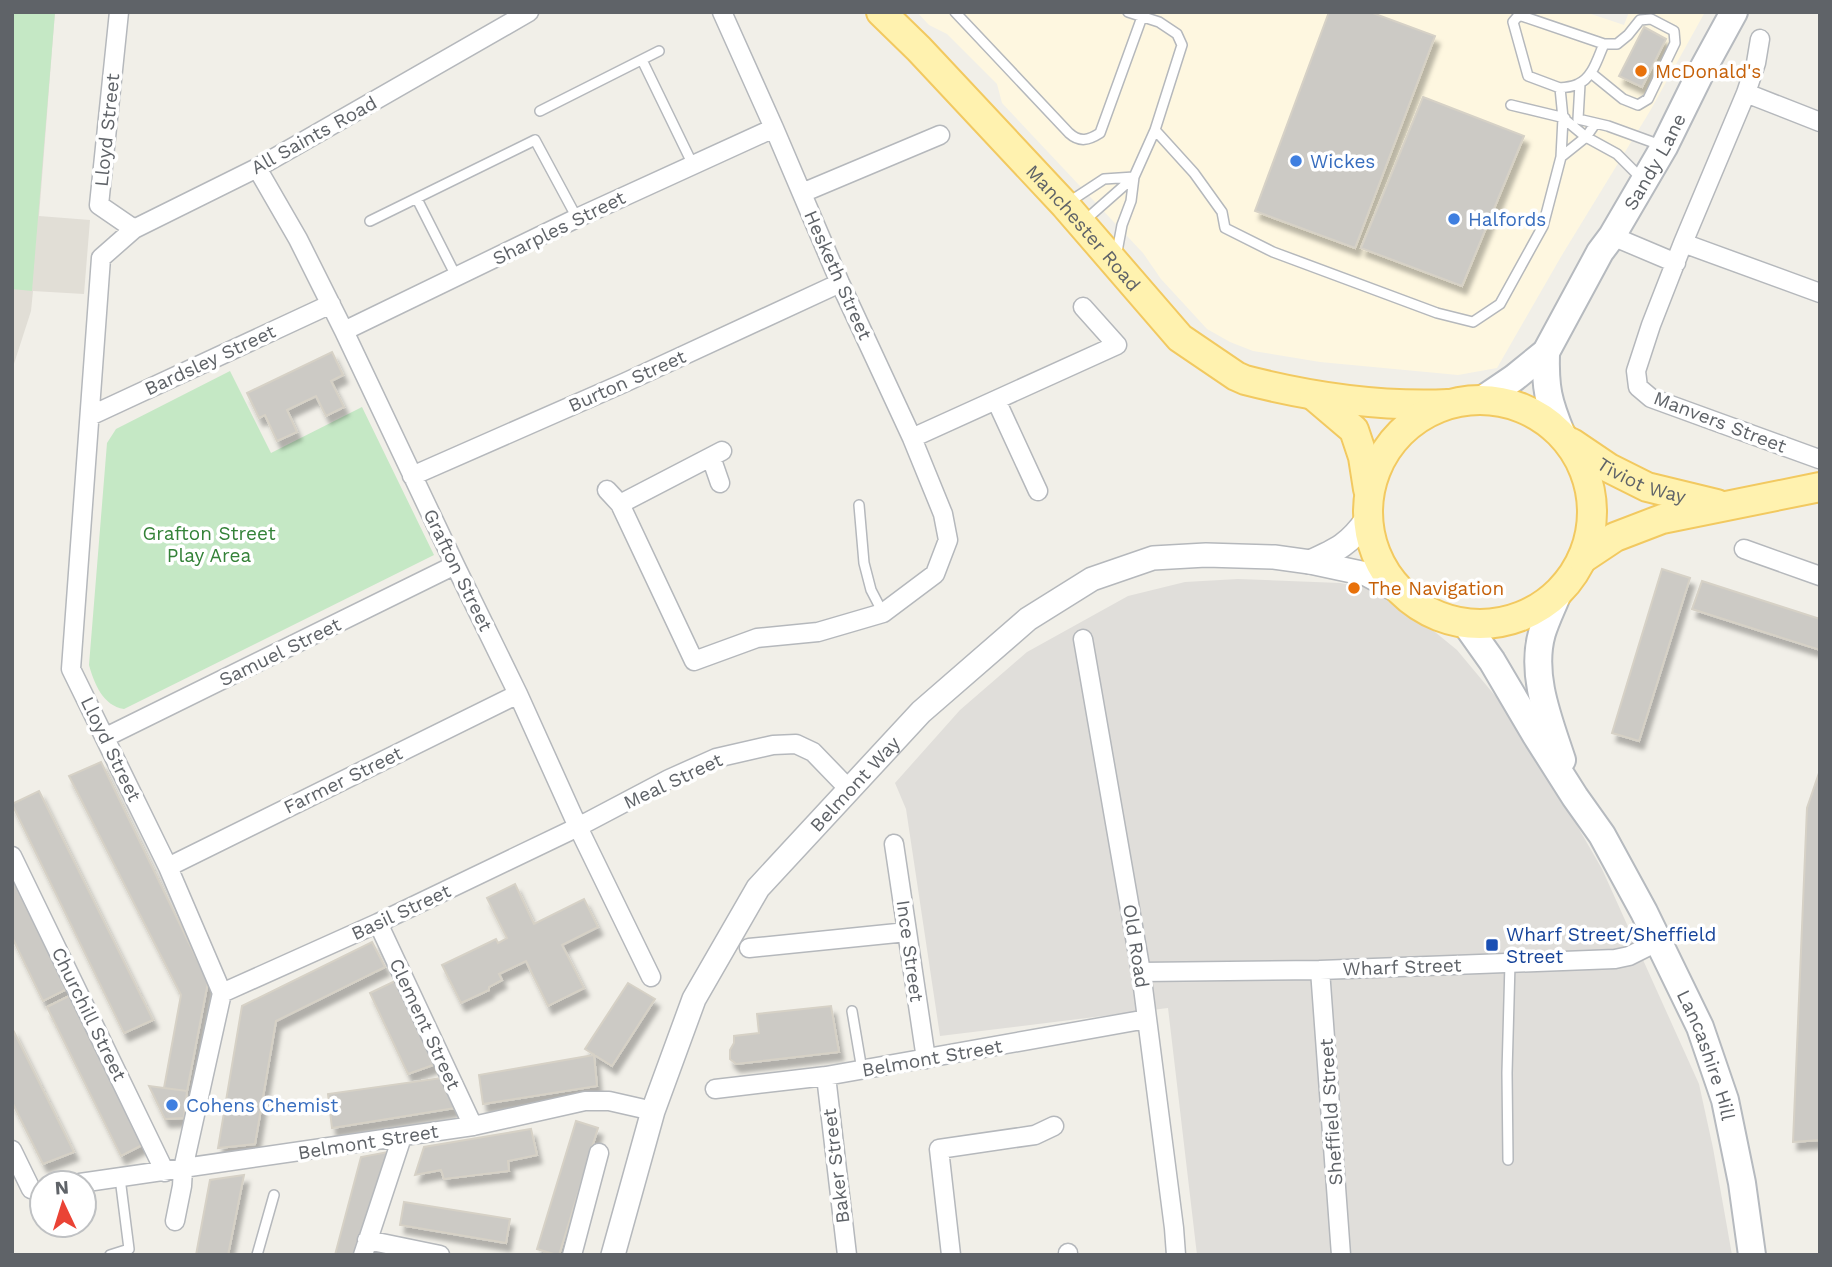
<svg xmlns="http://www.w3.org/2000/svg" width="1832" height="1267" viewBox="0 0 1832 1267" font-family="'Work Sans',sans-serif">
	<style>
		.commercial { fill: #fef7e0 }
		.industrial { fill: #e0deda }
		.education { fill: #e1ded6 }
		.green { fill: #c5e8c5 }
		.building { fill: #cccac5; stroke: #d6d1c6; stroke-width: 2; filter: url(#shadow) }
		.lines { fill: none; stroke-linecap: round; stroke-linejoin: round }
		.service-casing { stroke: #b5b8bc; stroke-width: 12 }
		.minor-casing { stroke: #b5b8bc; stroke-width: 21 }
		.tertiary-casing { stroke: #b5b8bc; stroke-width: 26 }
		.secondary-casing { stroke: #b6babf; stroke-width: 30 }
		.primary-casing { stroke: #f2c960; stroke-width: 32 }
		.service { stroke: #fff; stroke-width: 9 }
		.minor { stroke: #fff; stroke-width: 18 }
		.tertiary { stroke: #fff; stroke-width: 23 }
		.secondary { stroke: #fff; stroke-width: 26 }
		.primary { stroke: #fff2af; stroke-width: 28 }
		.food-dot { fill: #e8710a; stroke: #fff; stroke-width: 2.5 }
		.shop-dot { fill: #3f7fe0; stroke: #fff; stroke-width: 2.5 }
		.transit-dot { fill: #1a4fb4; stroke: #fff; stroke-width: 2.5 }
		.labels { text-anchor: middle; dominant-baseline: central; stroke-width: 7; stroke-linejoin: round; paint-order: stroke }
		.food-label { font-size: 19px; fill: #c56008; stroke: #fff; text-anchor: start }
		.street-label { font-size: 19px; fill: #5f6368; stroke: #fff }
		.shop-label { font-size: 19px; fill: #366cbe; stroke: #fff; text-anchor: start }
		.park-label { font-size: 19px; fill: #348238; stroke: #fff }
		.transit-label { font-size: 19px; fill: #164399; stroke: #fff; text-anchor: start }
	</style>
	<defs>
		<filter id="shadow"><feDropShadow dx="4.5" dy="8" stdDeviation="2" flood-color="#0004"/></filter>
	</defs>
	<rect width="100%" height="100%" fill="#f1efe8"/>
	<path class="commercial" d="M 917,12 L 1585,12 L 1624,25 L 1629,12 L 1705,12 L 1650,111 L 1562,255 L 1497,368 L 1458,375 L 1320,362 L 1253,351 L 1230,342 L 1207,329 L 1161,279 L 1143,253 L 1002,103 L 997,84 L 947,34 L 929,25 Z"/>
	<path class="industrial" d="M 1238,579 L 1340,583 L 1385,591 L 1457,650 L 1497,698 L 1575,822 L 1602,869 L 1699,1084 L 1713,1148 L 1732,1255 L 1197,1255 L 1168,1008 L 940,1036 L 906,809 L 895,783 L 960,710 L 1027,652 L 1128,596 L 1185,582 Z"/>
	<path class="education" d="M 12,12 L 55,12 L 39,216 L 90,220 L 84,294 L 33,291 L 31,311 L 12,370 Z"/>
	<path class="green" d="M 12,12 L 55,12 L 32,291 L 12,289 Z
		M 230,371 L 271,453 L 362,407 L 434,555 L 124,709 C 103,706 94,683 89,665 L 107,443 L 116,429 Z"/>
	<path class="building" d="M 1329,12 L 1370,12 L 1435,36 L 1355,248 L 1255,211 Z
		M 1644,27 L 1666,39 L 1642,87 L 1619,76 Z
		M 1423,97 L 1524,136 L 1462,286 L 1361,248 Z
		M 332,352 L 343,375 L 331,381 L 344,407 L 326,416 L 316,396 L 287,410 L 297,432 L 277,441 L 265,415 L 259,418 L 247,393 Z
		M 1662,569 L 1690,578 L 1639,741 L 1612,733 Z
		M 1702,581 L 1820,619 L 1820,650 L 1692,609 Z
		M 101,762 L 208,982 L 187,1091 L 164,1088 L 181,995 L 69,776 Z
		M 1820,770 L 1820,1140 L 1793,1142 L 1807,808 Z
		M 39,791 L 153,1020 L 124,1033 L 12,804 Z
		M 12,870 L 69,988 L 43,1001 L 12,937 Z
		M 515,884 L 534,924 L 584,899 L 598,927 L 562,945 L 584,988 L 548,1006 L 526,961 L 499,974 L 502,980 L 489,987 L 489,990 L 461,1003 L 442,965 L 496,939 L 498,943 L 507,938 L 487,898 Z
		M 372,942 L 385,967 L 276,1021 L 255,1144 L 218,1148 L 242,1006 Z
		M 397,980 L 436,1064 L 408,1074 L 370,993 Z
		M 628,983 L 655,999 L 612,1066 L 585,1049 Z
		M 73,994 L 146,1143 L 121,1156 L 47,1007 Z
		M 831,1006 L 839,1052 L 736,1064 L 730,1059 L 730,1050 L 734,1043 L 734,1036 L 759,1033 L 757,1014 Z
		M 12,1028 L 74,1152 L 43,1164 L 12,1102 Z
		M 594,1055 L 597,1086 L 483,1104 L 479,1075 Z
		M 441,1078 L 455,1108 L 332,1128 L 328,1094 Z
		M 149,1086 L 187,1091 L 184,1118 L 165,1119 Z
		M 576,1121 L 598,1128 L 559,1255 L 557,1255 L 537,1249 Z
		M 531,1129 L 537,1155 L 508,1161 L 509,1171 L 444,1179 L 441,1170 L 415,1175 L 424,1147 Z
		M 388,1152 L 357,1255 L 335,1255 L 361,1157 Z
		M 244,1175 L 228,1255 L 196,1255 L 210,1180 Z
		M 404,1202 L 510,1219 L 506,1243 L 400,1225 Z"/>
	<g class="lines">
		<g class="service-casing">
			<path id="service" d="M 955,12 L 1069,133 C 1080,143 1089,140 1100,133 L 1142,17
				M 642,60 L 693,165
				M 1591,73 L 1623,99 L 1638,105 L 1648,99 L 1675,43 L 1674,31 L 1651,19 L 1640,20 L 1628,35 L 1617,44 L 1604,44
				M 1580,84 L 1578,119 L 1608,126 L 1663,146
				M 1511,105 L 1565,118
				M 540,111 L 659,51
				M 1563,118 L 1586,137 L 1617,154 L 1641,178
				M 1155,130 L 1194,173 L 1222,212 L 1225,228 L 1273,252 L 1437,313 L 1473,322 L 1500,304 L 1543,226 L 1561,157 L 1563,118 L 1560,88 L 1528,76 L 1513,22 L 1519,15 L 1604,44 C 1598,57 1593,78 1578,84 C 1573,87 1566,87 1560,88
				M 1561,157 L 1586,137 L 1595,124
				M 417,199 L 457,278
				M 1069,202 L 1104,179 L 1134,177
				M 370,221 L 535,140 L 577,218
				M 1083,222 L 1134,177
				M 1116,257 L 1122,225 L 1131,201 L 1134,177 L 1155,130 L 1182,45 L 1177,34 L 1159,22 L 1128,12
				M 859,505 L 864,563 L 871,590 L 883,613
				M 852,1011 L 862,1070
				M 1508,1160 L 1507,1073 L 1510,963
				M 110,1255 L 129,1249 L 120,1178
				M 257,1255 L 274,1195"/>
		</g>
		<g class="minor-casing">
			<path id="minor" d="M 119,12 L 99,205 L 134,229
				M 1760,39 L 1756,63 L 1746,93 L 1683,243 L 1651,325 L 1636,371 L 1638,387 L 1651,398 L 1819,459
				M 1746,93 L 1820,122
				M 257,168 L 298,239 L 344,331 L 455,565 L 518,694 L 578,827 L 651,977
				M 802,193 L 940,135
				M 1612,236 L 1676,263
				M 1683,243 L 1820,293
				M 344,331 L 577,218 L 774,128
				M 996,400 L 1038,491
				M 90,416 L 331,304
				M 912,438 L 1117,345 L 1083,307
				M 711,457 L 720,483
				M 412,476 L 626,382 L 840,283
				M 607,490 L 620,504 L 694,661 L 757,638 L 818,632 L 883,613 L 935,574 L 948,540 L 943,514 L 912,438 L 840,283 L 774,128 L 722,12
				M 620,504 L 722,451
				M 1744,549 L 1820,576
				M 1083,639 L 1141,972 L 1174,1228 L 1176,1255
				M 106,737 L 455,565
				M 894,844 L 926,1059
				M 12,856 L 165,1172
				M 168,867 L 518,694
				M 378,923 L 473,1126
				M 749,948 L 907,932
				M 1320,970 L 1341,1255
				M 1141,972 L 1320,970 L 1615,959 L 1629,956 L 1659,941
				M 222,993 L 378,923 L 578,827 L 669,779 L 716,758 L 773,745 L 796,744 L 813,752 L 842,782
				M 826,1076 L 847,1255
				M 715,1089 L 826,1076 L 1147,1019
				M 12,1150 L 31,1189
				M 80,1183 L 473,1126 L 585,1101 L 609,1101 L 653,1111
				M 175,1221 L 182,1186 L 183,1169 L 222,993 L 168,867 L 71,669 L 101,258 L 134,229 L 257,168 L 529,12
				M 367,1240 L 440,1255
				M 1068,1253 L 1068,1255
				M 363,1255 L 402,1137
				M 572,1255 L 599,1153
				M 951,1255 L 939,1149 L 1035,1135 L 1054,1126"/>
		</g>
		<g class="tertiary-casing">
			<g id="tertiary">
				<path d="M 1310,562 C 1337,550 1350,544 1367,519"/>
				<path id="s1" d="M 613,1255 L 653,1111 L 694,999 L 758,888 L 921,712 L 1028,619 L 1092,579 L 1153,558 L 1206,555 L 1274,557 L 1310,562 L 1366,574 L 1403,594"/>
			</g>
		</g>
		<g class="secondary-casing">
			<g id="secondary">
				<path d="M 1546,352 C 1545,388 1548,401 1562,435"/>
				<path id="s2" d="M 1483,399 L 1514,378 L 1546,352 L 1600,252 L 1612,236 L 1664,147 L 1699,76 L 1734,12"/>
				<path d="M 1558,593 C 1553,606 1546,620 1542,633 C 1530,675 1549,720 1562,760"/>
				<path id="s3" d="M 1465,623 L 1492,661 L 1535,734 L 1575,797 L 1602,835 L 1644,912 L 1700,1027 L 1725,1100 L 1742,1183 L 1752,1255"/>
			</g>
		</g>
		<g class="primary-casing">
			<g id="primary">
				<path id="s4" d="M 881,12 L 919,49 L 1065,205 L 1180,338 L 1236,376 L 1245,380 C 1311,397 1379,407 1448,404"/>
				<path d="M 1314,396 L 1354,430 L 1363,457 L 1368,489"/>
				<circle cx="1480" cy="512" r="112"/>
				<path id="s5" d="M 1572,443 L 1609,468 L 1647,487 L 1717,504"/>
				<path d="M 1582,559 L 1615,537 L 1662,519 L 1820,487"/>
			</g>
		</g>
		<use href="#service" class="service"/>
		<use href="#minor" class="minor"/>
		<use href="#tertiary" class="tertiary"/>
		<use href="#secondary" class="secondary"/>
		<use href="#primary" class="primary"/>
	</g>
	<g class="food-dot">
		<circle cx="1641" cy="71" r="7"/>
		<circle cx="1354" cy="588" r="7"/>
	</g>
	<g class="shop-dot">
		<circle cx="1296" cy="161" r="7"/>
		<circle cx="1454" cy="219" r="7"/>
		<circle cx="172" cy="1105" r="7"/>
	</g>
	<rect class="transit-dot" x="1485" y="938" width="14" height="14" rx="3.5"/>
	<g class="labels">
		<g class="food-label">
			<text x="1655" y="71">McDonald's</text>
			<text x="1368" y="588">The Navigation</text>
		</g>
		<g class="street-label">
			<text transform="translate(107 130) rotate(-84)">Lloyd Street</text>
			<text transform="translate(314 135) rotate(-29)">All Saints Road</text>
			<text stroke="none"><textPath href="#s2" startOffset="298">Sandy Lane</textPath></text>
			<text transform="translate(559 228) rotate(-26)">Sharples Street</text>
			<text stroke="none"><textPath href="#s4" startOffset="296">Manchester Road</textPath></text>
			<text transform="translate(838 275) rotate(66)">Hesketh Street</text>
			<text transform="translate(210 360) rotate(-25)">Bardsley Street</text>
			<text transform="translate(627 381) rotate(-24)">Burton Street</text>
			<text transform="translate(1720 422) rotate(21)">Manvers Street</text>
			<text stroke="none"><textPath href="#s5" startOffset="80">Tiviot Way</textPath></text>
			<text transform="translate(458 570) rotate(64)">Grafton Street</text>
			<text transform="translate(280 652) rotate(-26)">Samuel Street</text>
			<text transform="translate(111 749) rotate(64)">Lloyd Street</text>
			<text transform="translate(343 780) rotate(-26)">Farmer Street</text>
			<text transform="translate(673 781) rotate(-25)">Meal Street</text>
			<text stroke="none"><textPath href="#s1" startOffset="539">Belmont Way</textPath></text>
			<text transform="translate(401 912) rotate(-25)">Basil Street</text>
			<text transform="translate(1136 946) rotate(81)">Old Road</text>
			<text transform="translate(910 951) rotate(82)">Ince Street</text>
			<text transform="translate(1402 967) rotate(-2)">Wharf Street</text>
			<text transform="translate(89 1014) rotate(64)">Churchill Street</text>
			<text transform="translate(425 1024) rotate(65)">Clement Street</text>
			<text stroke="none"><textPath href="#s3" startOffset="497">Lancashire Hill</textPath></text>
			<text transform="translate(932 1058) rotate(-10)">Belmont Street</text>
			<text transform="translate(1331 1112) rotate(-94)">Sheffield Street</text>
			<text transform="translate(368 1142) rotate(-9)">Belmont Street</text>
			<text transform="translate(836 1166) rotate(-97)">Baker Street</text>
		</g>
		<g class="shop-label">
			<text x="1310" y="161">Wickes</text>
			<text x="1468" y="219">Halfords</text>
			<text x="186" y="1105">Cohens Chemist</text>
		</g>
		<g class="park-label">
			<text x="209" y="533">Grafton Street<tspan x="209" dy="22">Play Area</tspan></text>
		</g>
		<g class="transit-label">
			<text x="1506" y="934">Wharf Street/Sheffield<tspan x="1506" dy="22">Street</tspan></text>
		</g>
	</g>
	<rect width="1832" height="1267" fill="none" stroke="#5f6368" stroke-width="28"/>
	<g transform="translate(63 1204) rotate(356)"><circle r="33" fill="#ffffff" stroke="#bfc1c3" stroke-width="2"/>
	<path d="M0-5L12 26L0 18L-12 26Z" fill="#ea4335"/>
	<text y="-10" font-size="19" font-weight="bold" text-anchor="middle" fill="#5f6368">N</text>
	</g>
</svg>
